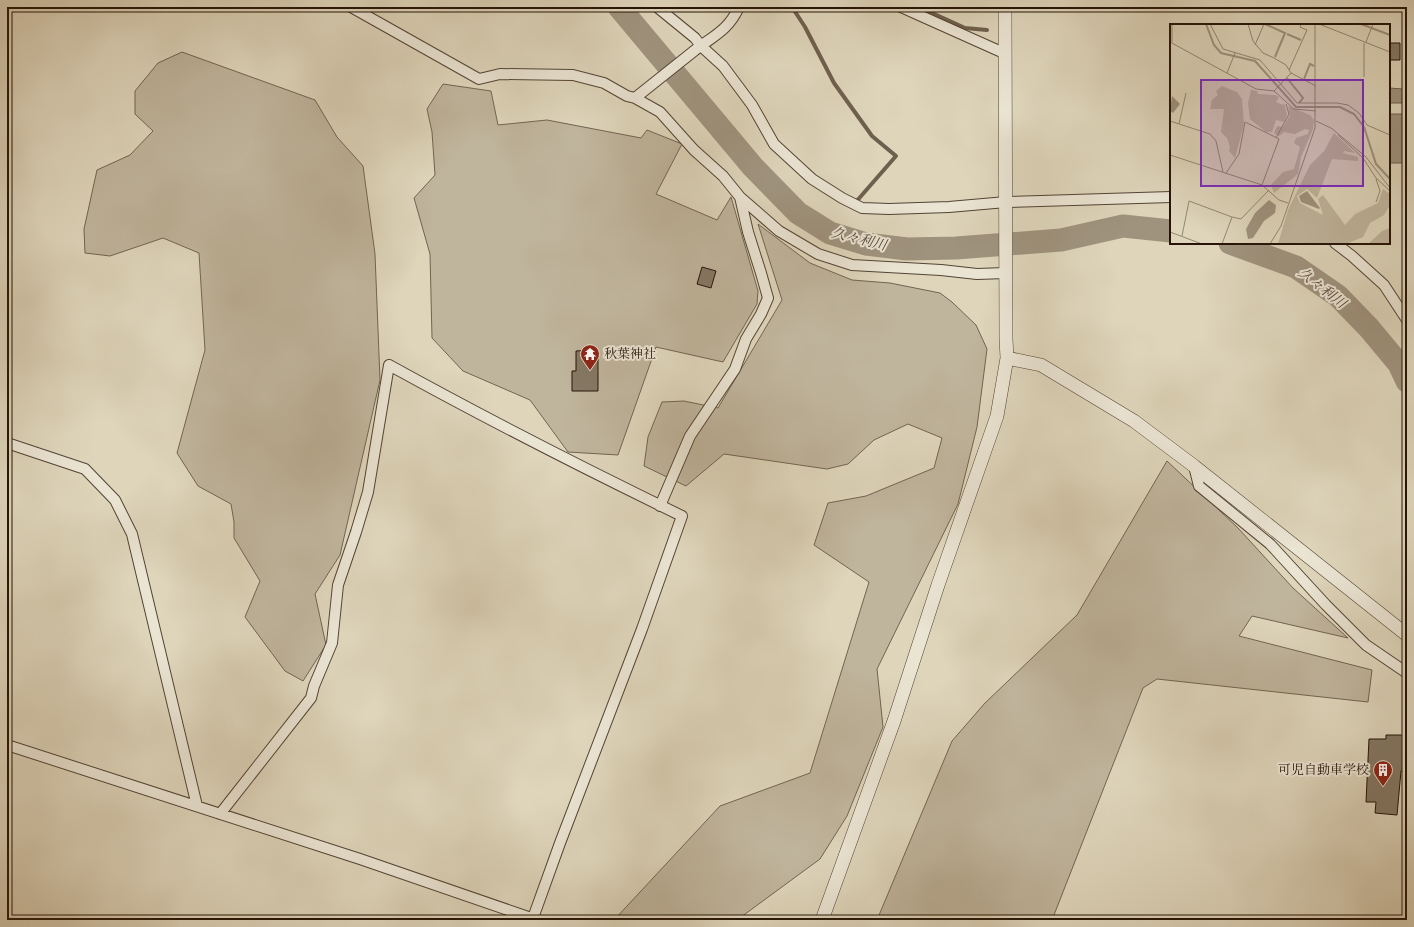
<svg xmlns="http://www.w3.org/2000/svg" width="1414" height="927" viewBox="0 0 1414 927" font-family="'IM FELL Double Pica','Noto Serif JP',serif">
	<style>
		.green { fill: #bfb49c; stroke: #726452 }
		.water { fill: #9f937e; stroke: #6e604e }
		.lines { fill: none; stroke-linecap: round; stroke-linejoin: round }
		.stream { stroke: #6e604e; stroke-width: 4 }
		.river { stroke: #9f937e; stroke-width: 23 }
		.building { fill: #857865; stroke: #251407 }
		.minor-casing { stroke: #534434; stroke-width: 12 }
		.tertiary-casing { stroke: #534434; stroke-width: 14 }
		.minor { stroke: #eae4d3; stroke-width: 10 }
		.tertiary { stroke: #eae4d3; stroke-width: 13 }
		.labels { text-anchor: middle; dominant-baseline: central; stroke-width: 4; stroke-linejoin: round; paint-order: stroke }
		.poi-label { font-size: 13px; fill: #251407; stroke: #eae4d3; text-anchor: start }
		.water-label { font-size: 14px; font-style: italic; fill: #564737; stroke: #eae4d3 }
		.inset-river { fill: none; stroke: #9f937e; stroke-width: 2 }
		.inset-road { fill: none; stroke: #948873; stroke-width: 1 }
		.view { fill: #7b2cbf; fill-opacity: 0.15; stroke: #7b2cbf; stroke-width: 2 }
		.inset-edge { fill: none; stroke: #251407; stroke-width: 2 }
	</style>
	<rect width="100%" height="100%" fill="#ded5bb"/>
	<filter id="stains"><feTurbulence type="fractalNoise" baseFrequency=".005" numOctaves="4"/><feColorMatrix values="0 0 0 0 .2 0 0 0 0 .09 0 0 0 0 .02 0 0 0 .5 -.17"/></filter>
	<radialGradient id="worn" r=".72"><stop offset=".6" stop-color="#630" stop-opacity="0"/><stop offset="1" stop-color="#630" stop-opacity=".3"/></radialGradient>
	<path class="green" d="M 182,52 L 315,100 L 337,137 L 363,166 L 375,254 L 380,380 L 340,555 L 315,594 L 326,645 L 303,681 L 285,671 L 245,617 L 260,581 L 234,538 L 234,522 L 231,504 L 198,486 L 177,453 L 205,350 L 199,253 L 163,238 L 110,256 L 85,253 L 84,229 L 97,170 L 130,155 L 153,131 L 135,114 L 135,91 L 158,63 Z
		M 443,84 L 491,91 L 498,125 L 547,120 L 641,138 L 647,130 L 682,144 L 656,194 L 717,220 L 731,197 L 758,291 L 757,304 L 723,362 L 656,347 L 618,455 L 568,452 L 530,400 L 463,371 L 432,338 L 430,254 L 414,198 L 435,175 L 432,132 L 427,109 Z
		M 758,224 L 810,263 L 852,280 L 890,283 L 940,293 L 952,302 L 976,325 L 987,349 L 977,427 L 958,504 L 877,669 L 883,727 L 847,816 L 820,859 L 737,920 L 614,920 L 720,806 L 810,773 L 869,582 L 814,545 L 828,503 L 866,496 L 934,468 L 942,438 L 908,424 L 874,440 L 848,464 L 827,469 L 724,454 L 686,486 L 644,466 L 648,437 L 662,402 L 684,401 L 718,408 L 782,300 Z
		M 1167,461 L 1238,528 L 1293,588 L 1348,638 L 1252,616 L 1239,636 L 1372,670 L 1368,702 L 1157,679 L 1143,688 L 1052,920 L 877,920 L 952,741 L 985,703 L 1077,615 Z"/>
	<path class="water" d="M 1389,88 L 1403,89 L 1403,103 L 1389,103 Z
		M 1389,114 L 1406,114 L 1405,163 L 1389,163 Z"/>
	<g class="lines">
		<path class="stream" d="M 792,7 L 805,27 L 834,83 L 872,136 L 896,156 L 855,203
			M 919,7 L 965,28 L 987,30"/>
		<path class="river" d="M 619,7 L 753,167 L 798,213 L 830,233 L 866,244 L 907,249 L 956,248 L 1061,240 L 1123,226 L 1171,231
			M 1230,243 L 1296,267 L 1338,296 L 1369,328 L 1399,364 L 1407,381"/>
	</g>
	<path class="building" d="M 1389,43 L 1400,43 L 1400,60 L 1389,60 Z
		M 702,267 L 716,271 L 711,288 L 697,284 Z
		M 590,350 L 590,353 L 598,353 L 598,391 L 572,391 L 572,371 L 576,371 L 576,351 Z
		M 1386,735 L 1404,735 L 1404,745 L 1407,745 L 1407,772 L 1401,771 L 1397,815 L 1375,813 L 1376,802 L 1366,802 L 1369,739 L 1386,739 Z"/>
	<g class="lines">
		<g class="minor-casing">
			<path id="minor" d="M 351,7 L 479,79 L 500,74 L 573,75 L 604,83 L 627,96 L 635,98 L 660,112 L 694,150 L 723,176 L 740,197 L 779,231 L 818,254 L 852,265 L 941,270 L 977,274 L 1006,273
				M 657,7 L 695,38 L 701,46 L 723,66 L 752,105 L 774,144 L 812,179 L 842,198 L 862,208 L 889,209 L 949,207 L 1006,202 L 1171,197
				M 901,7 L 1006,54
				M 635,98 C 655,82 674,67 694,51 C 713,36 728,31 739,7
				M 1335,243 L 1352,256 L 1384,285 L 1407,320
				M 7,443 L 85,469 L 115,500 L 132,534 L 197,806
				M 1194,466 L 1199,486 L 1270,544 L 1326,605 L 1366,645 L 1407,673
				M 660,506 L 690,436 L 735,369 L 746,339 L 761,314 L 768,298 L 761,273 L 748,232 L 740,197
				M 7,745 L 360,859 L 537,920
				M 220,814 L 311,698 L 314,686 L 332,643 L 338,585 L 356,532 L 368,492 L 389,365 C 485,418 583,468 682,516 L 642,629 L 560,843 L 533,918"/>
		</g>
		<g class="tertiary-casing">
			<path id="tertiary" d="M 1007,358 L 1041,365 L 1134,421 L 1194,466 L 1407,635
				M 822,920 L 894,721 L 938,585 L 997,416 L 1007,358 L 1006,339 L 1005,7"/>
		</g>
		<use href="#minor" class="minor"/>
		<use href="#tertiary" class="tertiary"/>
	</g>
	<defs>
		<g id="temple-pin" transform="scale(1)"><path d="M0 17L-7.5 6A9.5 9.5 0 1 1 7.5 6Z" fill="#8f2418" stroke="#eae4d3"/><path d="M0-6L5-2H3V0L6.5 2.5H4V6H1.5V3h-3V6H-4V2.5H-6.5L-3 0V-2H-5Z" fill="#fff"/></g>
		<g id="building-pin" transform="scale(1)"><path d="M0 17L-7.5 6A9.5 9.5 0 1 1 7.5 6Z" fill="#8f2418" stroke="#eae4d3"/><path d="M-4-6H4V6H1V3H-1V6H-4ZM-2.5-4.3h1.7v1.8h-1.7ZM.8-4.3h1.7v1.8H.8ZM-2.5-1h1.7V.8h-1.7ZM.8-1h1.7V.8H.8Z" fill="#fff"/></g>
	</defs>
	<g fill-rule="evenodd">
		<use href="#temple-pin" x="590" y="354"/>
		<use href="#building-pin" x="1383" y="770"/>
	</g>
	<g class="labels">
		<g class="poi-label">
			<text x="604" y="354">秋葉神社</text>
			<text x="1369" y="770" text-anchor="end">可児自動車学校</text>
		</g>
		<g class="water-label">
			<text transform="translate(859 239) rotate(14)">久々利川</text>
			<text transform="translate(1322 288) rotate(38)">久々利川</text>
		</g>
	</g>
	<g transform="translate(1170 24)">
		<rect width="220" height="220" fill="#ded5bb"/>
		<path d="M 52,62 L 67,68 L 72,75 L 74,100 L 65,134 L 59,127 L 60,123 L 57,114 L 51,108 L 54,85 L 40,85 L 42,76 L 48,71 L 46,67 ZM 81,66 L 87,67 L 88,70 L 105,71 L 109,73 L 106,78 L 113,81 L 114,79 L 117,91 L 114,98 L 106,96 L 102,108 L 96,108 L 80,95 L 78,79 ZM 118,82 L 140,91 L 144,96 L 143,105 L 131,133 L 128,150 L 104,169 L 101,161 L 113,148 L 124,145 L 130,123 L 124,119 L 126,114 L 138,110 L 139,106 L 135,105 L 125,110 L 114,108 L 109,112 L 104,109 L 107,102 L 113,103 L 120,91 ZM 164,109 L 185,129 L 174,127 L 173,129 L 188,133 L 188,137 L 162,135 L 147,174 L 137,165 L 127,172 L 130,179 L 153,191 L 148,175 L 153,171 L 175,201 L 185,190 L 208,179 L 213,165 L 220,170 L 220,181 L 214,191 L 200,199 L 193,213 L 176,220 L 108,220 L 118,186 L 140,141 L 154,127 ZM 220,204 L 220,220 L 198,220 L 212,207 Z" fill="#bfb49c"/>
		<path d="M 2,72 L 10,80 L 3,89 L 0,87 ZM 137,167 L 150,184 L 149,185 L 131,178 L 129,172 ZM 99,176 L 106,181 L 105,189 L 94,197 L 83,214 L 78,215 L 76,205 L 85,189 Z" fill="#9f937e"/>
		<path class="inset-river" d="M 36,0 L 44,21 L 51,29 L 85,37 L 126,83 L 170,83 L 184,90 L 194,103 L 206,140 L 220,155M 95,0 L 115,9 L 105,33M 191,0 L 220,11M 117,10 L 131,16M 117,54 L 133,74 L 129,79M 134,55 L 140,40 L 144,42"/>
		<path class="inset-road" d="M 2,0 L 2,18M 40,0 L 53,25 L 90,36 L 127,79 L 167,79 L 178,81 L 189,89 L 197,101 L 220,111M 78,0 L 83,17 L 93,29 L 104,34 L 116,41 L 121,49 L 146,62M 149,0 L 220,28M 0,18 L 86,65 L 104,67 L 124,85 L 146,87M 196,18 L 203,0M 85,21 L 94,0M 119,46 L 137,6 L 130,3 L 131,0M 57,49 L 65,29M 220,50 L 220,67M 194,53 L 194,19M 104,67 L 121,49M 0,97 L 40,110 L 46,117 L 53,148M 146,97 L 161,104 L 196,133 L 220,164M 9,100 L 16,69M 168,111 L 193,134 L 206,154 L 220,167M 106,114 L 119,90 L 116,80M 0,131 L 92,161 L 109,176 L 118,179M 56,149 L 69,130 L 75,98 L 109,115 L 92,161M 206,178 L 210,167 L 206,155M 62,193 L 71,195 L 99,166M 0,208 L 32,220M 12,212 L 19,177 L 62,193 L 52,220M 100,220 L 111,202 L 145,104 L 145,0"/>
		<path class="view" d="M 31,56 L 193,56 L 193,162 L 31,162 Z"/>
		<rect width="220" height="220" class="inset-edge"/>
	</g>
	<rect width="1414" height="927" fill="none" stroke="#ded5bb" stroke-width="24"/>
	<rect x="8" y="8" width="1398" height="911" fill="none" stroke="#251407" stroke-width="2"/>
	<rect x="12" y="12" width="1390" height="903" fill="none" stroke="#251407"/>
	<rect width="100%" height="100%" filter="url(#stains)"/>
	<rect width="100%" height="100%" fill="url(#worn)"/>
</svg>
